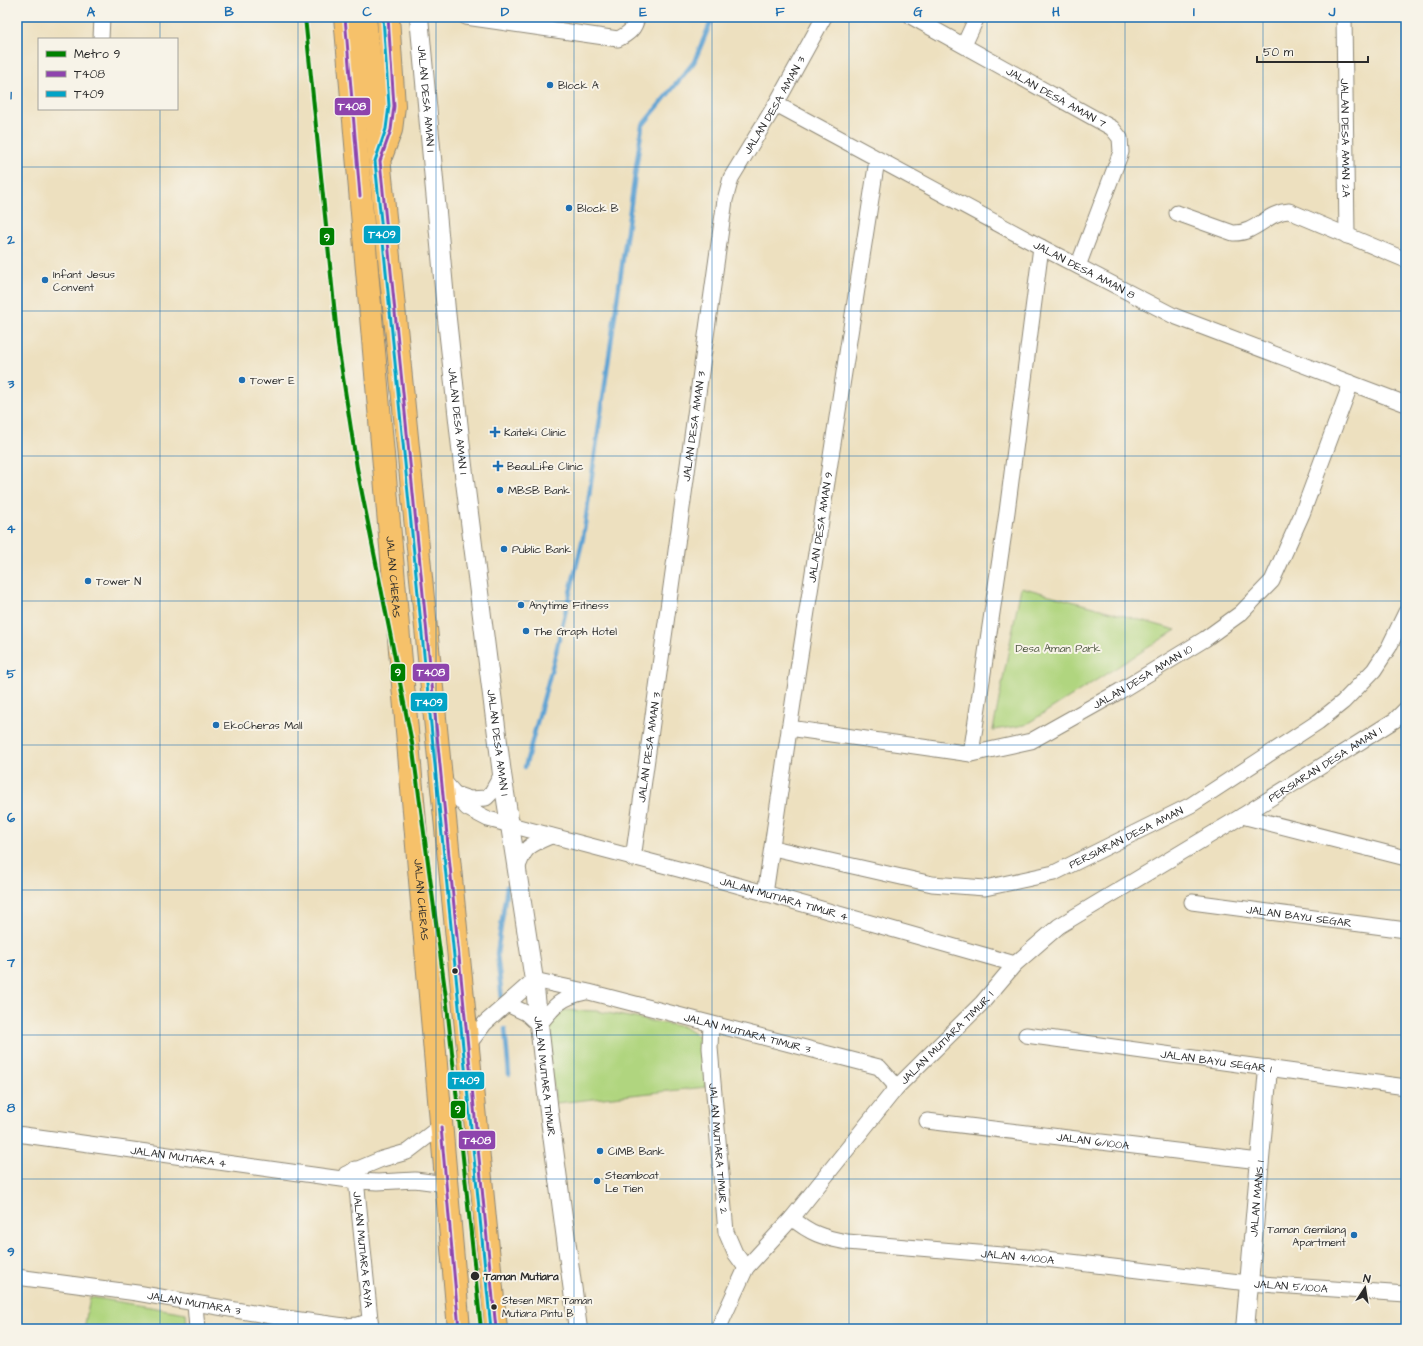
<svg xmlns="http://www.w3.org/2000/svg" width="1423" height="1346" viewBox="0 0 1423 1346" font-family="'Architects Daughter',sans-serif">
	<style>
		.green { fill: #b0d57f; stroke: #6e8055 }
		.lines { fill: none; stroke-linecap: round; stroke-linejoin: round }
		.stream { stroke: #5ea3d3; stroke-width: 4.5 }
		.minor-casing { stroke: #8c8675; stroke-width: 17 }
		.tertiary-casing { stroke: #8c8675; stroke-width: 20 }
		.trunk-casing { stroke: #8c8675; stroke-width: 24 }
		.minor { stroke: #fff; stroke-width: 15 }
		.tertiary { stroke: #fff; stroke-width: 18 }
		.trunk { stroke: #f6c16b; stroke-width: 22 }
		.bus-1-casing { stroke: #f7f3e8; stroke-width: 6 }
		.bus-2-casing { stroke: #f7f3e8; stroke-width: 6 }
		.bus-1 { stroke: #8e44ad; stroke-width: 3 }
		.bus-2 { stroke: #02a3c6; stroke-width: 3 }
		.metro-1-casing { stroke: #f7f3e8; stroke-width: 7 }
		.metro-1 { stroke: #008000; stroke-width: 4 }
		.grid { fill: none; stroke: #1f6fb2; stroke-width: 1; stroke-opacity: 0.55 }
		.poi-dot { fill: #1f6fb2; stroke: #f7f3e8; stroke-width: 1.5 }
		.bus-dot { fill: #2b2b2b; stroke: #f7f3e8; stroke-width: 1.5 }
		.labels { text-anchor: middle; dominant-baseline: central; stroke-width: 4; stroke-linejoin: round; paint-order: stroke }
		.bus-label { font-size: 10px; fill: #2b2b2b; stroke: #f7f3e8; text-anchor: start }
		.poi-label { font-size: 11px; fill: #2b2b2b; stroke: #f7f3e8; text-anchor: start }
		.street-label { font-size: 11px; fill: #2b2b2b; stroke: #f7f3e8 }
		.park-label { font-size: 11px; fill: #4c5640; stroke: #f7f3e8 }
		.stop-label { font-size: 11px; font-weight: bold; fill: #2b2b2b; stroke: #f7f3e8; text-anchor: start }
		.line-badge { stroke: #f7f3e8; stroke-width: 1.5 }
		.badge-label { font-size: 11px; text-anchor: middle; font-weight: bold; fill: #fff }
		.neatline { fill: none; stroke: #1f6fb2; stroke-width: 1.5 }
		.grid-label { font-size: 13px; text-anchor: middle; font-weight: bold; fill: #1f6fb2 }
	</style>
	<rect width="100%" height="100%" fill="#f7f3e8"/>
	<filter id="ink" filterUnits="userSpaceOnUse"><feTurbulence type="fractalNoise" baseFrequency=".025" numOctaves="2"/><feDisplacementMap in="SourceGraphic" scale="8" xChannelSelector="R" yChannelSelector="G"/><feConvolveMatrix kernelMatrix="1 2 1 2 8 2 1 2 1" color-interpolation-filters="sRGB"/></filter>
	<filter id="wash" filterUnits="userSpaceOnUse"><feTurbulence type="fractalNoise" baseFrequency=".012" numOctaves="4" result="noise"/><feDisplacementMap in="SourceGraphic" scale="16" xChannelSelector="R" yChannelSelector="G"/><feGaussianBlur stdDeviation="0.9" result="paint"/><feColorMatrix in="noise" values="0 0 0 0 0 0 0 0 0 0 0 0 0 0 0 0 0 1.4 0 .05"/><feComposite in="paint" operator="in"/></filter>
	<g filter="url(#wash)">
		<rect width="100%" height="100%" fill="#ede0bf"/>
		<path class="green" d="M 1021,587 L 1176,630 L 1025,725 L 993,730 Z
			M 560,1010 L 596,1011 L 684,1027 L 704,1041 L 706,1087 L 556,1103 L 545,1030 Z
			M 90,1297 L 186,1313 L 187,1329 L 84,1329 Z"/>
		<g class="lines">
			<path class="stream" d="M 525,767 L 554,660 L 583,538 L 642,126 L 694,62 L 713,17
				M 502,1000 L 497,954 L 507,886
				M 505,1029 L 509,1074"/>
		</g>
	</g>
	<g filter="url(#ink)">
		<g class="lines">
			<g class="minor-casing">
				<g id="minor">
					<path d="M 466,17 L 618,39 C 628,34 635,29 637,17"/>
					<path id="s1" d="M 912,17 L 1112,128 L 1120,138 L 1121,152 L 1078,266"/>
					<path id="s2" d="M 1344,17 L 1347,236"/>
					<path d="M 101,39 L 102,17"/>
					<path d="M 964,45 L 977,17"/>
					<path id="s3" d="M 776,104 L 1041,247 L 1174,316 L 1406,404"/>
					<path d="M 1177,213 L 1233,233 C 1256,234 1267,212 1289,211 L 1406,260"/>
					<path id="s4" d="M 789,728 L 971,754 L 1031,741 L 1120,691 L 1205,639 L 1241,613 L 1272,581 L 1302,514 L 1351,383"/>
					<path d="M 971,754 L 1007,512 L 1041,247"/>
					<path id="s5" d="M 441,778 L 467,808 L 488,819 L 701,875 L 1015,964"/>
					<path d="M 455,794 L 470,799 L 486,798 L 492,792 L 502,774"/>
					<path d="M 1242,816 L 1406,858"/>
					<path id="s6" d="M 773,848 L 932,884 L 985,888 L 1054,873 L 1191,805 L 1318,722 L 1343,702 L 1374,670 L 1389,647 L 1406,612"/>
					<path id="s7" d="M 633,859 L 725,200 L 731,178 L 776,104 L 824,17"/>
					<path d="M 517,870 C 524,847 529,845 551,836"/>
					<path id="s8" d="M 765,894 L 798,669 L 877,160"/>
					<path id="s9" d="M 1192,902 L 1406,930"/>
					<path d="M 507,1004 L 526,1013 L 539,1025 C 554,1006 561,997 586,992"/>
					<path id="s10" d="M 711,1024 L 710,1048 L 726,1232 L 735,1253 L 746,1268"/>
					<path id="s11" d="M 1026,1035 L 1406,1087"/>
					<path id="s12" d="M 468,1045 L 485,1023 L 534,980 L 589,992 L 879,1067 L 897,1087"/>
					<path id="s13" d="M 927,1121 L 1259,1161"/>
					<path id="s14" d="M 17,1134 L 356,1181 L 378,1182 L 415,1180 L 446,1184"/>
					<path id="s15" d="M 355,1169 L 371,1329"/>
					<path d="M 346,1174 L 382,1159 L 407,1152 L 441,1126"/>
					<path id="s16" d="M 792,1218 C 809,1233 824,1238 847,1242 L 1037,1258 L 1248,1283 L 1406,1294"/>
					<path id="s17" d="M 17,1277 L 137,1293 L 271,1316 L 344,1326 L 358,1325 L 370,1321"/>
					<path d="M 195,1304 L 197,1329"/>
					<path id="s18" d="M 718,1329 L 746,1268 L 792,1218 L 897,1087 L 982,1003 L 1015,964 L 1059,926 L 1242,816 L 1395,720 L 1406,709"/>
				</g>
			</g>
			<g class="tertiary-casing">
				<g id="tertiary">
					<path id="s19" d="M 419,17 L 446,310 L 463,466 L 502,774 L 534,980 L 549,1112 L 578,1329"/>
					<path id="s20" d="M 1245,1329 L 1268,1069"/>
				</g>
			</g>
			<g class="trunk-casing">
				<g id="trunk">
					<path id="s21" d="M 345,17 L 459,1329"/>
					<path d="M 365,17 L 496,1329"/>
					<path d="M 382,154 L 391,130 L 394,106 L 388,17"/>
				</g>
			</g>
			<use href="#minor" class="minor"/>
			<use href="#tertiary" class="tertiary"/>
			<use href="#trunk" class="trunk"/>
			<g class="bus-1-casing">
				<path id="bus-1" d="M 345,17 L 360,196
					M 388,17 L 394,106 L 391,130 L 380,161 L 496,1329
					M 441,1127 L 459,1329"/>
			</g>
			<g class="bus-2-casing">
				<path id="bus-2" d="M 383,17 L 389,106 L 386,129 L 375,161 L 491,1329"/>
			</g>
			<use href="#bus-1" class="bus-1"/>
			<use href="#bus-2" class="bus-2"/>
			<g class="metro-1-casing">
				<path id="metro-1" d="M 305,17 L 338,345 L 357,468 L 412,743 L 447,1005 L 481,1329"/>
			</g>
			<use href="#metro-1" class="metro-1"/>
		</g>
	</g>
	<path class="grid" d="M 160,17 L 160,39M 298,17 L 298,1329M 436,17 L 436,1329M 574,17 L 574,1329M 712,17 L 712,1329M 849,17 L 849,1329M 987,17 L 987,1329M 1125,17 L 1125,1329M 1263,17 L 1263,1329M 160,109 L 160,1329M 17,167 L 1406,167M 17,311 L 1406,311M 17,456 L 1406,456M 17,601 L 1406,601M 17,745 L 1406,745M 17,890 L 1406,890M 17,1035 L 1406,1035M 17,1179 L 1406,1179"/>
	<g class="poi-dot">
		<circle cx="550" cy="85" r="4"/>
		<circle cx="569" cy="208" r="4"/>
		<circle cx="45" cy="280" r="4"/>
		<circle cx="242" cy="380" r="4"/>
		<path d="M493 426h4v4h4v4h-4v4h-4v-4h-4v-4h4z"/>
		<path d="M496 460h4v4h4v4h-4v4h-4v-4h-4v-4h4z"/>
		<circle cx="500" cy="490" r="4"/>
		<circle cx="504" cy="549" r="4"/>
		<circle cx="88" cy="581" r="4"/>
		<circle cx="521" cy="605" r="4"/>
		<circle cx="526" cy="631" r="4"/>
		<circle cx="216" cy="725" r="4"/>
		<circle cx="600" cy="1151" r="4"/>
		<circle cx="597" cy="1181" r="4"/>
		<circle cx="1354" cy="1235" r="4"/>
	</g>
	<g class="bus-dot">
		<circle cx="455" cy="971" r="3.5"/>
		<circle cx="475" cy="1276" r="5"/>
		<circle cx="494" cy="1307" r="3.5"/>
	</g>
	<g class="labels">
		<g class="bus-label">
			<text x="502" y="1301">Stesen MRT Taman<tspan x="502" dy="13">Mutiara Pintu B</tspan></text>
		</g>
		<g class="poi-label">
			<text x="558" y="85">Block A</text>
			<text x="577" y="208">Block B</text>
			<text x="53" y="274">Infant Jesus<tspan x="53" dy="13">Convent</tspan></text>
			<text x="250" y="380">Tower E</text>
			<text x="504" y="432">Kaiteki Clinic</text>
			<text x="507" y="466">BeauLife Clinic</text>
			<text x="508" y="490">MBSB Bank</text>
			<text x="512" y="549">Public Bank</text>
			<text x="96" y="581">Tower N</text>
			<text x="529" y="605">Anytime Fitness</text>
			<text x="534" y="631">The Graph Hotel</text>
			<text x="224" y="725">EkoCheras Mall</text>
			<text x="608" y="1151">CIMB Bank</text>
			<text x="605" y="1175">Steamboat<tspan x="605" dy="13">Le Tien</tspan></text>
			<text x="1346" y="1229" text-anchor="end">Taman Gemilang<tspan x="1346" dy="13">Apartment</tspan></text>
		</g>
		<g class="street-label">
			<text stroke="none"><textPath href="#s1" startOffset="165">JALAN DESA AMAN 7</textPath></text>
			<text stroke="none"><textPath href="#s19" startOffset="82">JALAN DESA AMAN 1</textPath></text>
			<text stroke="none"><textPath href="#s7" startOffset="773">JALAN DESA AMAN 3</textPath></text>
			<text stroke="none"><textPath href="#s2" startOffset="121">JALAN DESA AMAN 2A</textPath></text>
			<text stroke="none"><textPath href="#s3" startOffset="350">JALAN DESA AMAN 8</textPath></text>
			<text stroke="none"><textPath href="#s19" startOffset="406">JALAN DESA AMAN 1</textPath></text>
			<text stroke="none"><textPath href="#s7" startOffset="437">JALAN DESA AMAN 3</textPath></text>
			<text stroke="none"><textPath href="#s8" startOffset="371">JALAN DESA AMAN 9</textPath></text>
			<text stroke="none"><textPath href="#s21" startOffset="562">JALAN CHERAS</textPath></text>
			<text stroke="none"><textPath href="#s4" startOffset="374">JALAN DESA AMAN 10</textPath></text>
			<text stroke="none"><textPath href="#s19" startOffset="730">JALAN DESA AMAN 1</textPath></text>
			<text stroke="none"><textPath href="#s7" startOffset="113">JALAN DESA AMAN 3</textPath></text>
			<text stroke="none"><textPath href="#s18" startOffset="843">PERSIARAN DESA AMAN 1</textPath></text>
			<text stroke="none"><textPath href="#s6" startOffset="367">PERSIARAN DESA AMAN</textPath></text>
			<text stroke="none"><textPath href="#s5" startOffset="370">JALAN MUTIARA TIMUR 4</textPath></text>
			<text stroke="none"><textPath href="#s21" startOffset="886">JALAN CHERAS</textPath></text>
			<text stroke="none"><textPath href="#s9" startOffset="108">JALAN BAYU SEGAR</textPath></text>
			<text stroke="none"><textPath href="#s12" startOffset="313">JALAN MUTIARA TIMUR 3</textPath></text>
			<text stroke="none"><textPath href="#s18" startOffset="373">JALAN MUTIARA TIMUR 1</textPath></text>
			<text stroke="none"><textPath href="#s11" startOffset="192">JALAN BAYU SEGAR 1</textPath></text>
			<text stroke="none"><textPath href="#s19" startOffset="1067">JALAN MUTIARA TIMUR</textPath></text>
			<text stroke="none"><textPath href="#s13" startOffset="167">JALAN 6/100A</textPath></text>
			<text stroke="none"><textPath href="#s10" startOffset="125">JALAN MUTIARA TIMUR 2</textPath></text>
			<text stroke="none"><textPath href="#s14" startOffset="163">JALAN MUTIARA 4</textPath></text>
			<text stroke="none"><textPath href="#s20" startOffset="131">JALAN MANIS 1</textPath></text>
			<text stroke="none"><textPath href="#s15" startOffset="81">JALAN MUTIARA RAYA</textPath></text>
			<text stroke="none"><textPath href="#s16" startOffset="232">JALAN 4/100A</textPath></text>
			<text stroke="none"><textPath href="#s16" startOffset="507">JALAN 5/100A</textPath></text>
			<text stroke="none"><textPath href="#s17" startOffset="179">JALAN MUTIARA 3</textPath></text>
		</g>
		<g class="park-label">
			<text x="1058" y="648">Desa Aman Park</text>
		</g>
		<g class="stop-label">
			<text x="484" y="1276">Taman Mutiara</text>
		</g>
	</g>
	<g class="line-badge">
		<rect x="334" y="97" width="37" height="19" rx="4" fill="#8e44ad"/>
		<rect x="363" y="225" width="38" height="19" rx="4" fill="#02a3c6"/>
		<rect x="319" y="227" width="16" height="19" rx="4" fill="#008000"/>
		<rect x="390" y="663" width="16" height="19" rx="4" fill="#008000"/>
		<rect x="412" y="663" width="38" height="19" rx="4" fill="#8e44ad"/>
		<rect x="410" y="692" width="38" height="20" rx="4" fill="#02a3c6"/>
		<rect x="447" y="1071" width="38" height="19" rx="4" fill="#02a3c6"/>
		<rect x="450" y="1100" width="16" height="19" rx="4" fill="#008000"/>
		<rect x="458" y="1130" width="38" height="20" rx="4" fill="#8e44ad"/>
	</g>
	<g class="badge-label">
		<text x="352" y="110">T408</text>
		<text x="382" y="238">T409</text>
		<text x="327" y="241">9</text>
		<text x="398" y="676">9</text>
		<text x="431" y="676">T408</text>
		<text x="429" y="706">T409</text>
		<text x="466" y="1084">T409</text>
		<text x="458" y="1113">9</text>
		<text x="477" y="1144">T408</text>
	</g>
	<rect width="1423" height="1346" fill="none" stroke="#f7f3e8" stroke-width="44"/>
	<rect x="38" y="38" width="140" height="72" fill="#f7f3e8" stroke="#a5a39c"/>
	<rect x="46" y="51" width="20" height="6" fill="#008000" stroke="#a5a39c"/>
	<text x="74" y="58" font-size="12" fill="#2b2b2b">Metro 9</text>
	<rect x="46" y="71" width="20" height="6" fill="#8e44ad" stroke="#a5a39c"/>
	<text x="74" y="78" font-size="12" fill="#2b2b2b">T408</text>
	<rect x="46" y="91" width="20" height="6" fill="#02a3c6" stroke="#a5a39c"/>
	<text x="74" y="98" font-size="12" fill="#2b2b2b">T409</text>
	<g transform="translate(1365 1288) rotate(12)" stroke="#f7f3e8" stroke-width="3" paint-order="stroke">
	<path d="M0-3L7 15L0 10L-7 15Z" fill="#2b2b2b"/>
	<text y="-6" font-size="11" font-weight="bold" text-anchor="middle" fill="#2b2b2b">N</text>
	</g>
	<path d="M1257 56v6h111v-6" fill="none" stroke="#2b2b2b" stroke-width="2"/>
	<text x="1263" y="56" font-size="12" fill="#2b2b2b" stroke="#f7f3e8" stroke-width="3" paint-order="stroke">50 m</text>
	<rect x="22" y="22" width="1379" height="1302" class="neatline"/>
	<g class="grid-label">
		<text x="91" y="16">A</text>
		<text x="229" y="16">B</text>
		<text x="367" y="16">C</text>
		<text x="505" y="16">D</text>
		<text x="643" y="16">E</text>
		<text x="780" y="16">F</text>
		<text x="918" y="16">G</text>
		<text x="1056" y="16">H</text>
		<text x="1194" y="16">I</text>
		<text x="1332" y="16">J</text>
		<text x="11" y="99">1</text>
		<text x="11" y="244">2</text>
		<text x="11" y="388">3</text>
		<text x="11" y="533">4</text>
		<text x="11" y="678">5</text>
		<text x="11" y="822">6</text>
		<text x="11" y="967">7</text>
		<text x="11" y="1112">8</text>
		<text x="11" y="1256">9</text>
	</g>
</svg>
